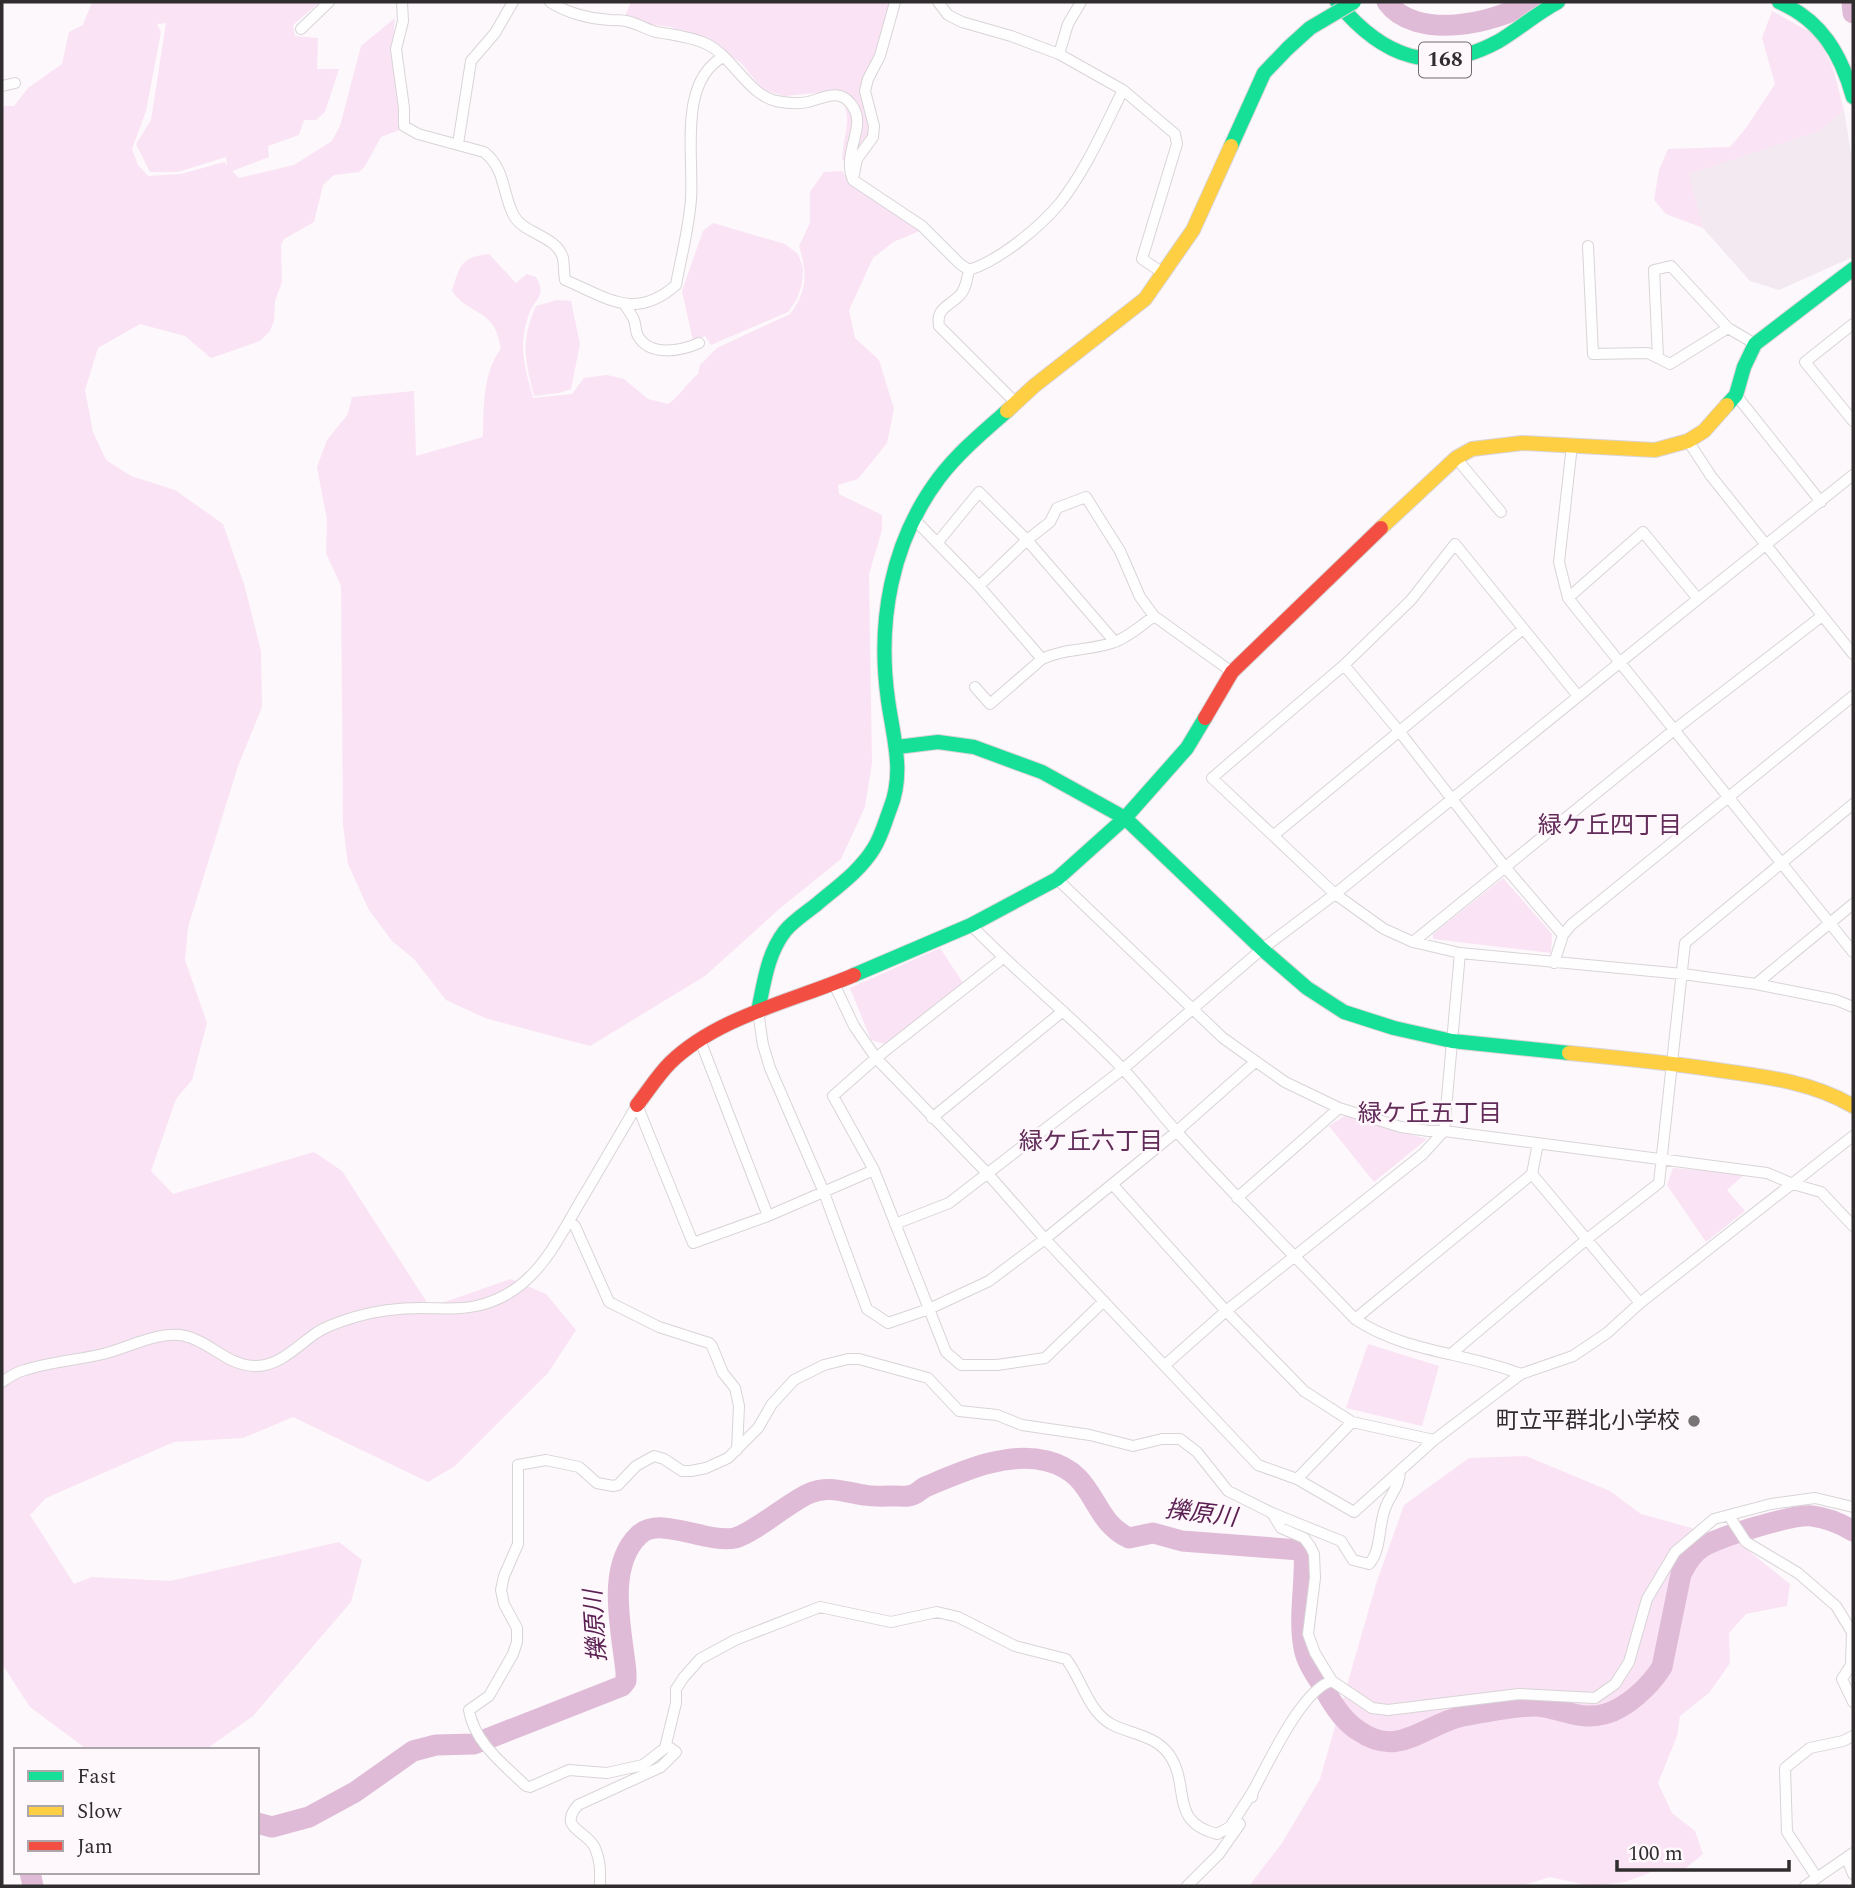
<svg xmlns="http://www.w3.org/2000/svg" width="1855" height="1888" viewBox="0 0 1855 1888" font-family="Spectral,'Noto Sans JP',serif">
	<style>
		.built { fill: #f3e9f0 }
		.green { fill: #fae3f4; fill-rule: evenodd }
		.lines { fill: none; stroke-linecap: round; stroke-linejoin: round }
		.river { stroke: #dfbbd7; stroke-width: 21 }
		.street-casing { stroke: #d8d4d7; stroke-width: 12 }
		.fast-casing { stroke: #d8d4d7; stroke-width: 16 }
		.slow-casing { stroke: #d8d4d7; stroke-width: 16 }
		.jam-casing { stroke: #d8d4d7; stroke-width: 16 }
		.street { stroke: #fffefe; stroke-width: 10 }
		.fast { stroke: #16e098; stroke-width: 14 }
		.slow { stroke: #ffcf43; stroke-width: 14 }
		.jam { stroke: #f24e42; stroke-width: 14 }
		.fast-bridge-casing { stroke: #d8d4d7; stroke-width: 16; stroke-linecap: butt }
		.fast-bridge { stroke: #16e098; stroke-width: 14 }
		.poi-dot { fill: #787476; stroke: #fef7fc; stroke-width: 2.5 }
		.labels { text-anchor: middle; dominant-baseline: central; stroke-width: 5; stroke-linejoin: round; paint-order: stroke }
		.shield { fill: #fef7fc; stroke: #6e6a6c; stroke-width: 2 }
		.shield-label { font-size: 21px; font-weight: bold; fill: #302d2f }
		.poi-label { font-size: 23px; fill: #302d2f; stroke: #fef7fc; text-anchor: end }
		.neighbourhood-label { font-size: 24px; fill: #622c59; stroke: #fef7fc }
		.water-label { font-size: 24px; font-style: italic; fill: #5b2052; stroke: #fef7fc }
	</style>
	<rect width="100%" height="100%" fill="#fdf8fb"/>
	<path class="built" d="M 1844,110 L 1853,165 L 1853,257 L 1779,290 L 1750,281 L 1703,228 L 1688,174 L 1820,131 Z"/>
	<path class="green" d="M 92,2 L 320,2 L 293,25 L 295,36 L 318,38 L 317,69 L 339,69 L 325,112 L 316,120 L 304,120 L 299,135 L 268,146 L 269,157 L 232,171 L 239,178 L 294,165 L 332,141 L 340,126 L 361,46 L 395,18 C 390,58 395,89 402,129 L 381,137 L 365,166 L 359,172 L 334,175 L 323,185 L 314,222 L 284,239 L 281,245 L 282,282 L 275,301 L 274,321 L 270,331 L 260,341 L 211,358 L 185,336 L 140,324 L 98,348 L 85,390 L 93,432 L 106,460 L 131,476 L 175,490 L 223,524 L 244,584 L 261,651 L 262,707 L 238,766 L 188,927 L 185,960 L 207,1023 L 192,1080 L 176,1099 L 151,1171 L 173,1194 L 314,1152 L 342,1171 L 430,1307 L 511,1279 L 546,1294 L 576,1330 L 548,1373 L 455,1466 L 428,1482 L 293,1417 L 243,1438 L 174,1442 L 46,1498 L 30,1515 L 74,1584 L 92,1577 L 170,1581 L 339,1542 L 362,1560 L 351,1602 L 253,1716 L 205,1750 L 88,1750 L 30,1707 L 2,1664 L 2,106 L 14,106 L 28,88 L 62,64 L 69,32 L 83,25 ZM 166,23 L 151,120 L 136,144 L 150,172 L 178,172 L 226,157 L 227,165 L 224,162 L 181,174 L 148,176 L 138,165 L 132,149 L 146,111 L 161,32 L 157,24 Z
		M 631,2 L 890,2 L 875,56 L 867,69 L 861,87 L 871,130 L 852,170 L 842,159 C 844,130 855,117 837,91 L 784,96 L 763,90 L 741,63 L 706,39 L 686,35 L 671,27 L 641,23 L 625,16 Z
		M 1772,11 L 1817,36 L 1833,68 L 1844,110 L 1820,131 L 1689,174 L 1703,228 L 1666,214 L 1654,200 L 1659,170 L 1668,149 L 1730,147 L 1746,128 L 1775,84 L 1762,38 Z
		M 843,171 C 845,185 905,220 920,231 L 893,242 L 873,258 L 849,310 L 855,338 L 879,360 L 894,409 L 887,443 L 858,479 L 838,485 L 839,494 L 882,515 L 882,530 L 869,574 L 872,763 L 865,807 L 841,859 L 778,910 L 705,976 L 590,1046 L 485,1018 L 446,1000 L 414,959 L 392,941 L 369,910 L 348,864 L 343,825 L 341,586 L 326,553 L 327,520 L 317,467 L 327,440 L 348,414 L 352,397 L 414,391 L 416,456 L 483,437 C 484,405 482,376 501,348 C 499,341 497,331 493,325 C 481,309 465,310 452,291 C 460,266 460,257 489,254 L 516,283 L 527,274 L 536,277 C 548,298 533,298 528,317 C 518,348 525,368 533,398 L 572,394 L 584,378 L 607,375 L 624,379 L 648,399 L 668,404 C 681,395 687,383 698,374 L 700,365 L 717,348 L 790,314 C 808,291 807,273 799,246 L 810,223 L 810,192 L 824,172 Z
		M 713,223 L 785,244 L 798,254 L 803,268 L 802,284 L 797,299 L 788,312 L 711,345 L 705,336 L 693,341 L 682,291 L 703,231 Z
		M 557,300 L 571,301 L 580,344 L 571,389 L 559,393 L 534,396 C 525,359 520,342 536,306 Z
		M 1503,878 L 1552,934 L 1551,953 L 1433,939 L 1433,934 Z
		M 940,948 L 963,983 L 885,1044 L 871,1040 L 850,988 Z
		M 1346,1115 L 1427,1139 L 1374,1182 L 1329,1126 Z
		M 1673,1168 L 1745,1174 L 1727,1190 L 1745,1211 L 1706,1242 L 1667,1185 Z
		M 1368,1344 L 1439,1366 L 1422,1426 L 1346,1408 Z
		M 1526,1456 L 1610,1491 L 1641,1514 L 1735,1540 L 1790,1584 L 1787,1606 L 1746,1614 L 1729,1633 L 1730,1663 L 1709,1693 L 1680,1716 L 1677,1736 L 1658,1783 L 1672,1813 L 1695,1831 L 1703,1854 L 1681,1872 L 1657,1870 L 1625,1882 L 1591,1886 L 1550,1877 L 1521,1886 L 1249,1886 L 1282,1843 L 1320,1779 L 1377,1581 L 1404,1505 L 1469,1458 Z"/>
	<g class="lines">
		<path class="river" d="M 1387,2 C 1415,41 1495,24 1529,2
			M 1852,2 L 1853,13
			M 257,1823 L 272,1827 L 309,1817 L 355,1792 L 413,1751 L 436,1745 L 474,1744 L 622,1686 L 626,1681 L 626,1672 C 622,1631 605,1567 639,1535 C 660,1515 706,1544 735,1538 C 754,1533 788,1503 808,1494 C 828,1485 844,1492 864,1495 C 875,1497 886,1496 896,1496 C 901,1496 908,1497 912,1495 C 917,1494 921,1489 925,1487 C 963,1471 1006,1451 1047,1461 C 1098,1474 1089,1519 1129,1538 L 1153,1533 L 1182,1541 L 1300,1550 L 1304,1552 C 1306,1584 1298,1616 1304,1648 C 1306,1662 1318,1678 1325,1690 C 1333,1705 1344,1722 1359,1731 C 1399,1759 1425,1724 1463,1716 C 1480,1713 1521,1705 1537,1706 C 1561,1708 1580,1721 1605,1714 C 1627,1708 1650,1686 1662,1667 L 1681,1574 C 1686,1564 1692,1554 1701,1548 C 1717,1537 1793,1514 1812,1516 C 1827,1518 1840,1523 1853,1531
			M 30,1872 L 33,1886"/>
		<g class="street-casing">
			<path id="street" d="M 402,2 L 403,21 L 396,49 L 404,108 L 404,126 L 418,134 L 484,152 C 506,169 502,194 514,216 C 524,234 557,236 563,258 C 564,265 564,273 565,280 C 608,298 635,321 676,285 C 681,257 689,228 691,199 C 694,155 678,82 723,57
				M 550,2 C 567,13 590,19 610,20 C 616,20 621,20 626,21 C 636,23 646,29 656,32 C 670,34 689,37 702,42 C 732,53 746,94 776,101 C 786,103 799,104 808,102 C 824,98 839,88 851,104 C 869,126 841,151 853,180 L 922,226 L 960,264 L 969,270 C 1000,260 1039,228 1060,203 C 1086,170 1104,128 1123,90
				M 938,2 L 948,15 L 962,22 L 1011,36 L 1059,54
				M 1081,2 L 1068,24 L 1059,54 L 1123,90 L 1175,134 L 1177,144 L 1142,259 L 1163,273
				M 301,29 L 329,2
				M 2,86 L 15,83
				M 458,144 L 471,61 L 495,33 L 513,2
				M 853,179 L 857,159 L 873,137 L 874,126 L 865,91 L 868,79 L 880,56 L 895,2
				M 1588,246 L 1593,354 L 1648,353 L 1670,364 L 1728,328 L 1755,344
				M 969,270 C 967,278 966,290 959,296 C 948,307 936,308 939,326 L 1016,403
				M 625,305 C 628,310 632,315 634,320 C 636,325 635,331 638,336 C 650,357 681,351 699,343
				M 1853,324 L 1805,362 L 1853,421
				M 1658,358 L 1654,270 L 1671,266 L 1728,328
				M 1736,395 L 1821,502
				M 1688,441 L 1711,476 L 1853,654
				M 1572,445 L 1559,562 L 1568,598 L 1853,952
				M 1456,458 L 1501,512
				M 914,519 L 979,586 L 1042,659 C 1067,647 1095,651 1117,641 C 1131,635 1142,625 1154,616 L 1232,672
				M 938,542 L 979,492 L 1027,540 L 1115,642
				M 979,586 L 1027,540 L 1050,522 L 1057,508 L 1086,497 L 1120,551 L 1140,597 L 1154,616
				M 1568,598 L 1643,532 L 1698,599
				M 1344,665 L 1399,731 L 1505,867 L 1563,935
				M 975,687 L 990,704 L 1042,659
				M 1578,696 L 1455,544 L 1411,600 L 1344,665 L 1212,778 L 1335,894 L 1384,929 L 1413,942 L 1460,953 L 1683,974 L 1756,984 L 1836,1000 L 1853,1007
				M 1274,835 L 1523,629
				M 1057,879 L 1223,1038 L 1285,1082 L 1339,1108 L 1401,1127 L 1429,1131 L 1444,1131 L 1767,1173 L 1793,1184 L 1821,1192 L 1853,1226
				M 971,925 C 1019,975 1074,1018 1122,1068 C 1142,1089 1159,1112 1178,1133 C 1235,1197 1296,1257 1355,1319 C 1406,1353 1465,1352 1521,1374
				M 1413,942 L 1674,730 L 1822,616
				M 1003,958 L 876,1058 L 833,1096 L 874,1170 L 929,1309 L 989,1281 L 1045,1239 L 1176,1132 L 1255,1062
				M 1554,963 L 1563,935 L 1571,925 L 1853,696
				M 834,984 L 854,1026 L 876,1058 L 988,1174 L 1045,1239 L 1258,1465 L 1297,1479 L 1354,1512 L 1434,1440 L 1521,1374 L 1573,1356 L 1607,1333 L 1640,1303 L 1853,1136
				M 1756,984 L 1853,904
				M 758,1011 L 763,1045 L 770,1068 L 823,1190 L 867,1309 L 888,1323 L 929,1309 L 946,1352 L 961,1365 L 997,1365 L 1045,1358 L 1104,1301
				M 700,1040 L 768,1216
				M 637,1105 L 693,1243 L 768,1216 L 874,1170
				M 932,1118 L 1063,1011
				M 1532,1174 L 1640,1303
				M 1113,1185 L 1226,1311 L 1304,1391 L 1352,1422 L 1434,1440
				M 1237,1198 L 1339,1108
				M 570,1223 L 575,1226 L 609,1302 L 659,1327 L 709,1343 L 712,1346 L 723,1373 L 735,1388 L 739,1406 L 737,1450
				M 895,1224 L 949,1203 L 1123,1069 L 1262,949 L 1335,894 L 1698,599 L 1853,475
				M 1355,1319 L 1532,1174 L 1538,1143
				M 1451,1354 L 1587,1239 L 1659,1183 L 1685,943 L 1853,804
				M 1165,1365 L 1226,1311 L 1423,1154 L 1444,1131 L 1460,953
				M 2,1382 C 9,1377 16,1372 25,1370 C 50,1362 77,1360 103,1354 C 128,1348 160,1330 185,1336 C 210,1341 228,1367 257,1366 C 279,1366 299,1345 316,1333 C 328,1325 342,1321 355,1317 C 378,1310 400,1308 423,1308 C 441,1308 459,1310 476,1306 C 537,1293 557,1239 586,1192 C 603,1163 620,1134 637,1105
				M 1297,1479 L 1352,1422
				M 1272,1513 L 1341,1541 L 1353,1560 L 1369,1564 C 1382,1550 1378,1524 1386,1506 C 1391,1494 1400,1485 1400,1471
				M 1729,1516 L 1746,1542 L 1798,1573 L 1836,1606 L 1852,1632 L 1851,1665 L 1842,1679 L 1853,1702
				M 665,1748 L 676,1703 L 676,1689 L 684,1677 L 700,1659 L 735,1640 L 820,1607 L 891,1622 L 937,1612 L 958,1617 L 1015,1646 L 1066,1659 C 1082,1679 1087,1710 1111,1724 C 1130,1734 1154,1735 1168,1753 C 1192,1785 1167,1821 1217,1834 L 1230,1827 L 1253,1791
				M 1252,1797 L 1253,1791 C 1268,1764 1302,1689 1332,1681
				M 1847,1859 L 1853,1874
				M 1817,1878 L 1787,1832 L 1785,1768 L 1810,1748 L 1843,1741 L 1853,1736
				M 600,1886 C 600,1872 601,1862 595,1848 C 587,1830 557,1829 578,1805 L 661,1767 L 676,1752 L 669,1747 L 665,1748 L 643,1765 L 607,1773 L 569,1770 L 530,1787 L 526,1786 C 503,1764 474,1742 469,1710 L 489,1696 L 513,1654 L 517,1642 L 517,1628 L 504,1604 L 501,1590 L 504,1576 L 518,1544 L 518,1465 L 546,1460 L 579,1467 L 597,1483 L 613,1486 L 618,1485 L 636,1466 L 654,1456 L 664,1459 L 682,1471 L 691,1471 L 706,1468 L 728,1458 L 758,1428 L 772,1404 L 794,1380 L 824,1365 L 848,1359 L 859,1359 L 928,1378 L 959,1411 L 997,1415 L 1022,1425 L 1090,1435 L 1133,1446 L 1162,1439 L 1180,1439 L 1197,1452 L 1228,1491 L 1272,1513 L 1281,1528 L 1304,1538 L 1310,1546 L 1314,1554 L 1315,1578 L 1308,1634 L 1315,1653 L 1332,1681 L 1372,1708 L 1388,1710 L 1519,1694 L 1595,1698 L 1615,1684 L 1629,1662 L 1647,1599 L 1675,1552 L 1714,1519 L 1771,1504 L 1815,1498 L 1853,1507
				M 1187,1886 L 1219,1854 L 1240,1824
				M 1805,1886 L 1853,1853"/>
		</g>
		<g class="fast-casing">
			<path id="fast" d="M 1337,2 C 1382,57 1433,77 1499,41 C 1519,29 1537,13 1558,2
				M 1779,2 C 1821,20 1841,54 1853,97
				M 1231,146 L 1264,73 L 1288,48
				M 1727,405 L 1736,395 L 1744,367 L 1755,344 L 1853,269
				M 897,747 L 938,742 L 974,747 L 1042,772 L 1125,818 L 1262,949 L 1307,988 L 1344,1012 L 1394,1028 L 1452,1041 L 1569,1053
				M 854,975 L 971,925 L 1057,879 L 1125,818 L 1187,748 L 1205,718
				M 758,1011 C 764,984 767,954 785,931 C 793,921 807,912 817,904 C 837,887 860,871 874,848 C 881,837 885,822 890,809 C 905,772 893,737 888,700 C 877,622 891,542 939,478 C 958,453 983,432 1007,411"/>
		</g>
		<g class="slow-casing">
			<path id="slow" d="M 1007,411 L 1034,386 L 1145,299 L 1193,230 L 1231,146
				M 1381,528 L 1456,458 L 1472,449 L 1522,443 L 1655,450 L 1688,441 L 1704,431 L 1727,405
				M 1569,1053 C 1621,1058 1673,1063 1724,1071 C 1769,1077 1814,1083 1853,1106"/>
		</g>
		<g class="jam-casing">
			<path id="jam" d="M 1205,718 L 1232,672 L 1381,528
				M 637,1105 C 648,1091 658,1075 670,1063 C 718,1016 794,1001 854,975"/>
		</g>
		<use href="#street" class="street"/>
		<use href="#fast" class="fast"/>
		<use href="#slow" class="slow"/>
		<use href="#jam" class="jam"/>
		<g class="fast-bridge-casing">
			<path id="fast-bridge" d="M 1288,48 L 1310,28 L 1354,2"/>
		</g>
		<use href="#fast-bridge" class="fast-bridge"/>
	</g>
	<circle class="poi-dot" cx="1694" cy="1421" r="7"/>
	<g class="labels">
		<rect class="shield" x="1419" y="42.5" width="52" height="35" rx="5"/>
		<g class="shield-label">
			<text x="1445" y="60">168</text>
		</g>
		<g class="poi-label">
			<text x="1680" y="1421">町立平群北小学校</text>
		</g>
		<g class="neighbourhood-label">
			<text x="1610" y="826">緑ケ丘四丁目</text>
			<text x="1430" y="1114">緑ケ丘五丁目</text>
			<text x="1091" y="1142">緑ケ丘六丁目</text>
		</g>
		<g class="water-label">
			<text transform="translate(1201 1514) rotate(7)">擽原川</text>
			<text transform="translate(596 1626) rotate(-94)">擽原川</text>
		</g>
	</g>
	<rect width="1855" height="1888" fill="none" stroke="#302d2f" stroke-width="7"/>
	<rect x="14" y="1748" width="245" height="126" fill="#fef7fc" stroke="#aca6aa" stroke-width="2"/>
	<rect x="28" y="1771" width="35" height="10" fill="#16e098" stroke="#aca6aa" stroke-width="2"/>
	<text x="77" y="1783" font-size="21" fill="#302d2f">Fast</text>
	<rect x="28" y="1806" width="35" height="10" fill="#ffcf43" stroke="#aca6aa" stroke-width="2"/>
	<text x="77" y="1818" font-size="21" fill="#302d2f">Slow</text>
	<rect x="28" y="1841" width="35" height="10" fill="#f24e42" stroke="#aca6aa" stroke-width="2"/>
	<text x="77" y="1853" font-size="21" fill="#302d2f">Jam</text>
	<path d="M1617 1860v10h172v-10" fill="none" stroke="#302d2f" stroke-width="3.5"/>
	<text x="1628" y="1860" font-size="21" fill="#302d2f" stroke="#fef7fc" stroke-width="5" paint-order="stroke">100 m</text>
</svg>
